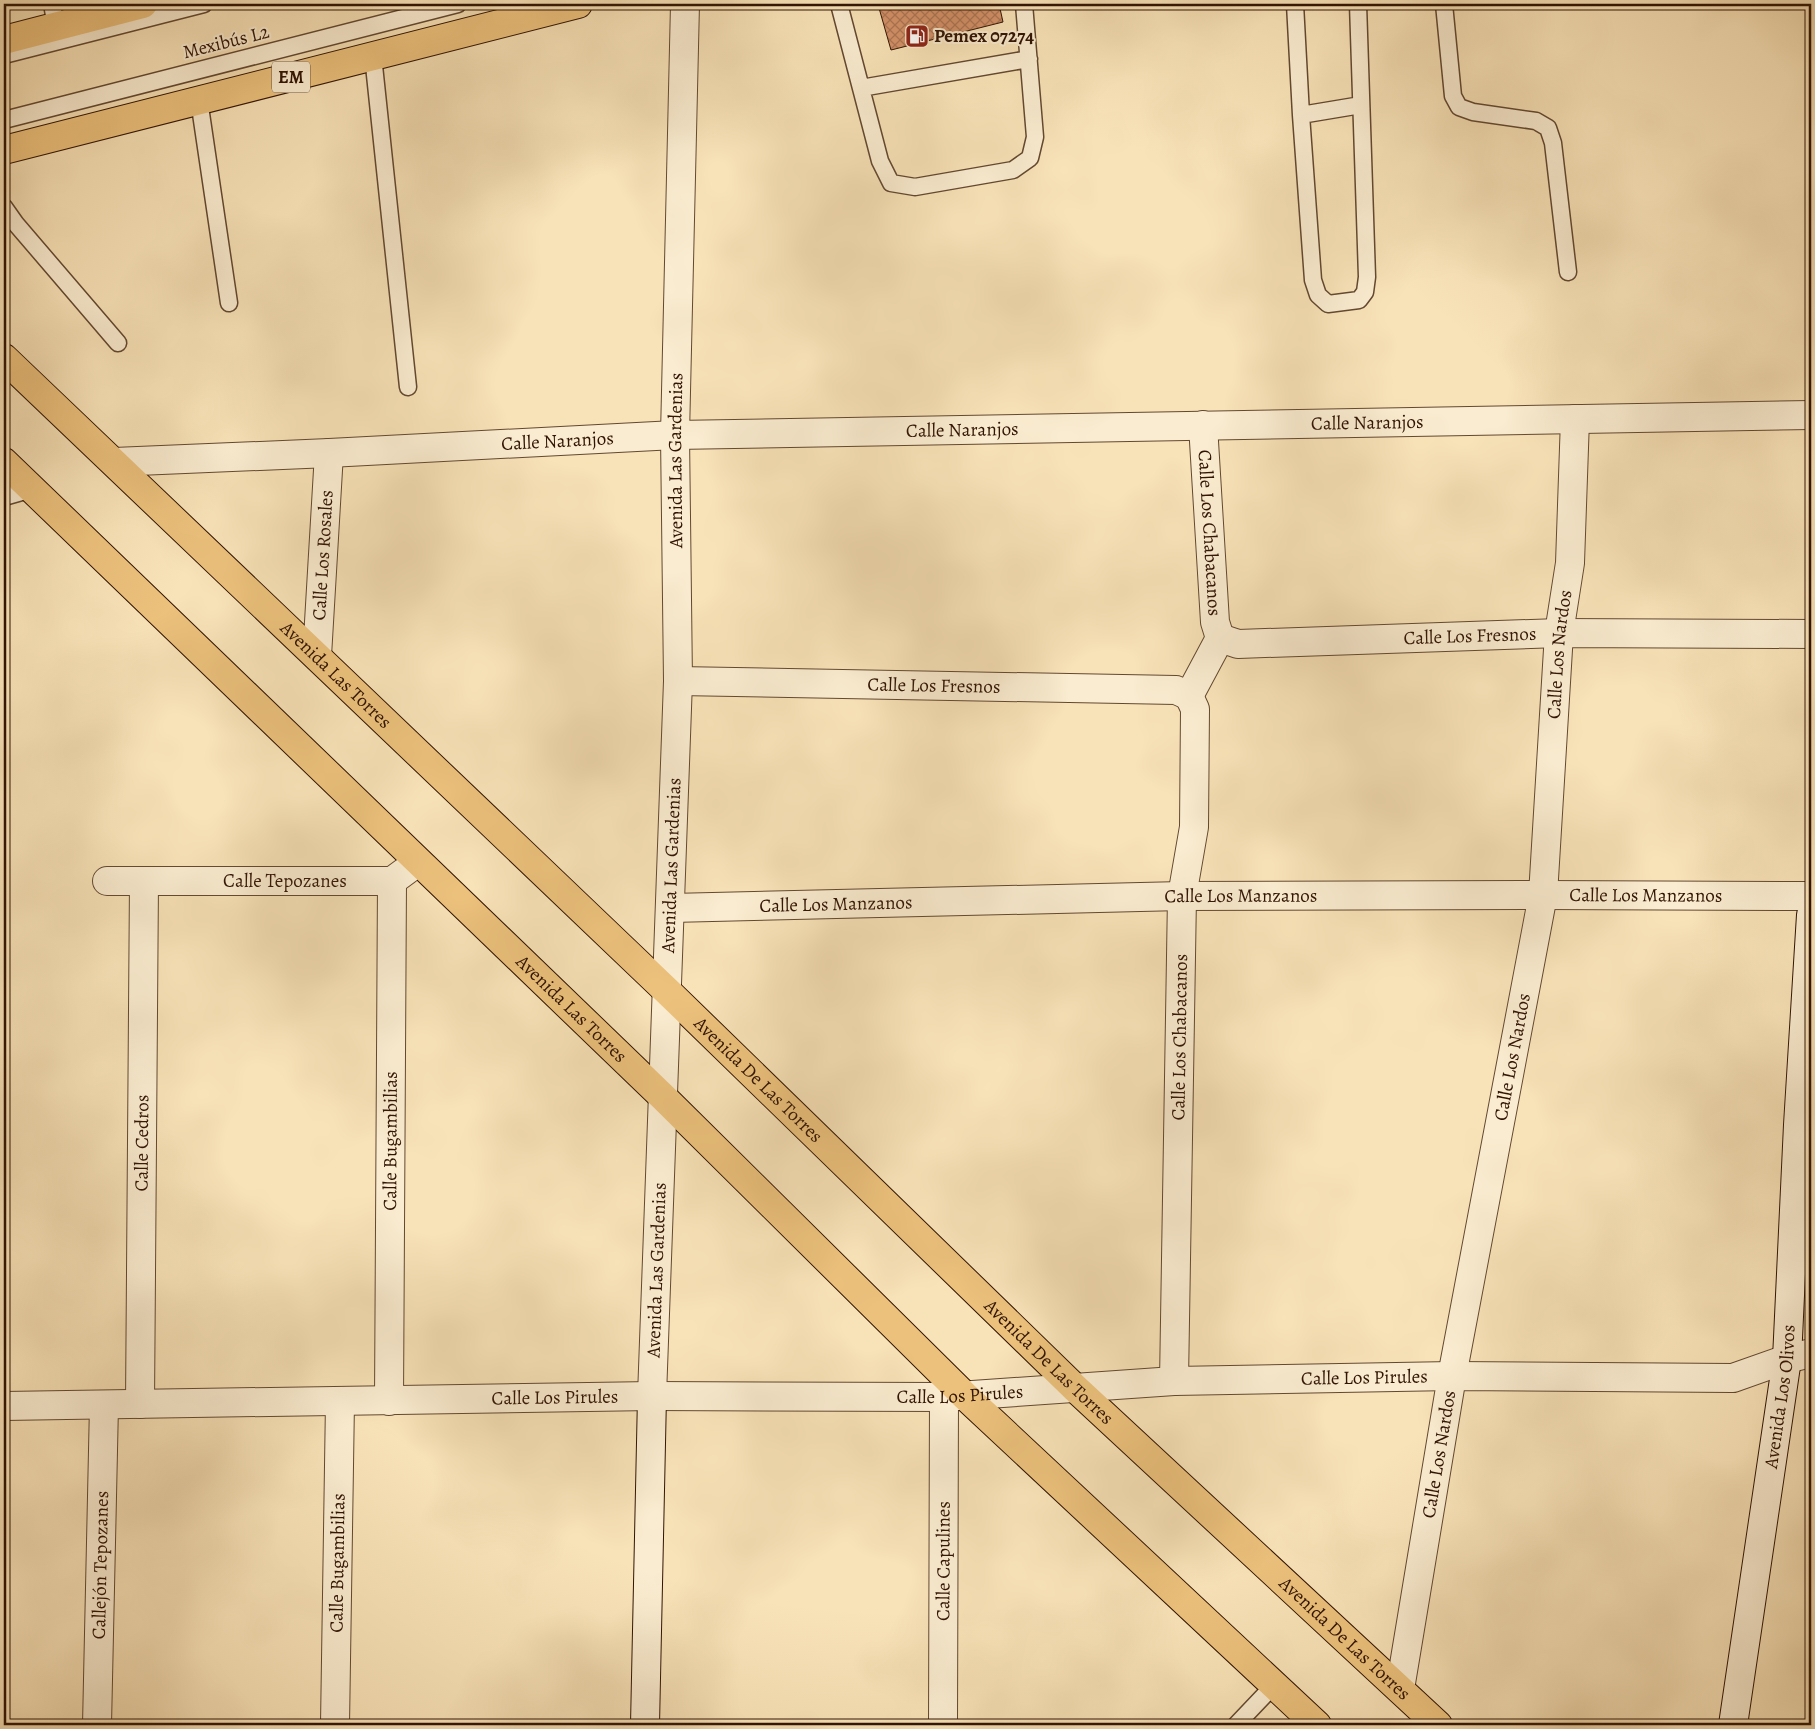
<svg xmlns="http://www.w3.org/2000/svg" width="1815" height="1729" viewBox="0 0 1815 1729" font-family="Alegreya,serif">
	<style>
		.building { fill: url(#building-cross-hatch); stroke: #311404 }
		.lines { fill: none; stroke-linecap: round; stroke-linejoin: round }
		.lane-casing { stroke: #634831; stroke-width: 19 }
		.street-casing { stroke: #634831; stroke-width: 30 }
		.secondary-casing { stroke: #311404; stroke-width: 30 }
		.primary-casing { stroke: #311404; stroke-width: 30 }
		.lane { stroke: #faecd0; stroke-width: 16 }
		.street { stroke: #faecd0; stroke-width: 28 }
		.secondary { stroke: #faecd0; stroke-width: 28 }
		.primary { stroke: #ecc17c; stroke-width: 28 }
		.labels { text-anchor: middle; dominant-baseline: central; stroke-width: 4; stroke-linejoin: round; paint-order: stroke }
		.shield { fill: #faecd0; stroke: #6d5541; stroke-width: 1 }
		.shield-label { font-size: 18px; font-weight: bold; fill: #311404 }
		.poi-label { font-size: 19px; font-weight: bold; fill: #311404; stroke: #faecd0; text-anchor: start }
		.street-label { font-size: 19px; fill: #311404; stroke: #faecd0 }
	</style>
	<defs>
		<pattern id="building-cross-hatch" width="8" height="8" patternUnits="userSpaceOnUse" patternTransform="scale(1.25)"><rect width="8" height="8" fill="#d49269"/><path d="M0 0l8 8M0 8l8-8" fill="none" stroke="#ad7654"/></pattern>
	</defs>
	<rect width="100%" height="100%" fill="#f8e2b7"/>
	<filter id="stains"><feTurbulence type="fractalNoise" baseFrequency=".004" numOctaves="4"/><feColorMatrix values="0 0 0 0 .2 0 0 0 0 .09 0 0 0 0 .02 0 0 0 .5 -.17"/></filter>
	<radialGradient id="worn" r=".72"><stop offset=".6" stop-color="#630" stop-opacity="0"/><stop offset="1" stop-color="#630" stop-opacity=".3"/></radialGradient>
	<path class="building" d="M 895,4 L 999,4 L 1003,22 L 891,50 L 879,8 Z"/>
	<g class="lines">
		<g class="lane-casing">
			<path id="lane" d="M 52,4 L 56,26
				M 839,4 L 880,161 L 891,183 L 915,187 L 1013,170 L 1030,158 L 1035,137 L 1024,4
				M 1295,4 L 1301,115 L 1313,280 L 1318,295 L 1328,304 L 1359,300 L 1365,292 L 1367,277 L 1358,4
				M 1444,4 L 1453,96 L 1459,107 L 1473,112 L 1536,121 L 1548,128 L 1553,143 L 1568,272
				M 4,55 L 204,4
				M 373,56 L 408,387
				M 861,88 L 1029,59
				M 199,100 L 229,303
				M 1301,115 L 1361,105
				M 4,120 L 458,4
				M 4,207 L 16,224 L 118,343
				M 4,497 L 32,489
				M 1236,1725 L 1274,1685"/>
		</g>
		<g class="street-casing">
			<g id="street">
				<path id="s1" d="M 1203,425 L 1215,622 L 1220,638"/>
				<path id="s2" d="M 114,462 L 329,453 L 675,435 L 1811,415"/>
				<path id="s3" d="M 1220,638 L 1238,644 L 1559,633 L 1811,634"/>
				<path id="s4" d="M 317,656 L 329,453"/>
				<path id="s5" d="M 678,681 L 1176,690 L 1189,696"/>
				<path d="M 1189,696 L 1220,638"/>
				<path id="s6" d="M 107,881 L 392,881 L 407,870"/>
				<path id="s7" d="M 671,908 L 1182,896 L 1543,895 L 1811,896"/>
				<path id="s8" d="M 1174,1381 L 1182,896 L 1194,827 L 1195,709 L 1189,696"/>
				<path id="s9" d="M 652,1396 L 678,681 L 675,435 L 685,4"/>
				<path id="s10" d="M 389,1401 L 392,881"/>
				<path id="s11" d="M 140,1404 L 144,881"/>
				<path id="s12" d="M 4,1406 L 652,1396 L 944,1397 L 1174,1381 L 1452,1376 L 1733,1378 L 1787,1359 L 1811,1353"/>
				<path id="s13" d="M 1400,1689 L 1452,1376 L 1543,895 L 1559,633 L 1570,563 L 1575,419"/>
				<path id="s14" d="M 97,1725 L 104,1405"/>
				<path id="s15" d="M 335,1725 L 340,1401"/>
				<path id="s16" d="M 943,1725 L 944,1397"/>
			</g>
		</g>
		<g class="secondary-casing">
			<g id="secondary">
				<path d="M 645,1725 L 652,1396"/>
				<path id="s17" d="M 1733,1725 L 1787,1359 L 1798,1125 L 1811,915"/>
			</g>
		</g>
		<g class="primary-casing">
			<g id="primary">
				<path d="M 4,40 L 143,4"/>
				<path d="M 4,150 L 578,4"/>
				<path id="s18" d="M 4,358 L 667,991 L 1075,1388 L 1438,1725"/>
				<path id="s19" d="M 4,462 L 663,1097 L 965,1396 L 1317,1725"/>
			</g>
		</g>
		<use href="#lane" class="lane"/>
		<use href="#street" class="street"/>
		<use href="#secondary" class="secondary"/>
		<use href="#primary" class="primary"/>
	</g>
	<defs>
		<g id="fuel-square" transform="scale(1.25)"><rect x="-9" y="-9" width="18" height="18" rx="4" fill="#8f2418" stroke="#faecd0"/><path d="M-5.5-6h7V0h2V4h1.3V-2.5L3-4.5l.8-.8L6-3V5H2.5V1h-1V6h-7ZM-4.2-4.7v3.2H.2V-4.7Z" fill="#fff"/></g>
	</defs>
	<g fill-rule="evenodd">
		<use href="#fuel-square" x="917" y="36"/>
	</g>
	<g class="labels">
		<rect class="shield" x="272" y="61.5" width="38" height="31" rx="4"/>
		<g class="shield-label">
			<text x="291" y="77">EM</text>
		</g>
		<g class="poi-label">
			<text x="934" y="36">Pemex 07274</text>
		</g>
		<g class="street-label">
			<text transform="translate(226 42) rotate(-14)">Mexibús L2</text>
			<text stroke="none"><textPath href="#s2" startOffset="1254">Calle Naranjos</textPath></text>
			<text stroke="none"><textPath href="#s2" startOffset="849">Calle Naranjos</textPath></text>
			<text stroke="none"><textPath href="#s2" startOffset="444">Calle Naranjos</textPath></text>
			<text stroke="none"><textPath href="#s9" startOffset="936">Avenida Las Gardenias</textPath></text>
			<text stroke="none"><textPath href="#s1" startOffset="108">Calle Los Chabacanos</textPath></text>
			<text stroke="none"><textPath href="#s4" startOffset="101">Calle Los Rosales</textPath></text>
			<text stroke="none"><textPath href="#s3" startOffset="251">Calle Los Fresnos</textPath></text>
			<text stroke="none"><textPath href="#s13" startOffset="1048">Calle Los Nardos</textPath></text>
			<text stroke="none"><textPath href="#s18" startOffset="459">Avenida Las Torres</textPath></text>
			<text stroke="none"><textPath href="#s5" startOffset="256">Calle Los Fresnos</textPath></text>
			<text stroke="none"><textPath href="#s9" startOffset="531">Avenida Las Gardenias</textPath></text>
			<text stroke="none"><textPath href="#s6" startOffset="178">Calle Tepozanes</textPath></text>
			<text stroke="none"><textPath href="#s7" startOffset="975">Calle Los Manzanos</textPath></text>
			<text stroke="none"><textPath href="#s7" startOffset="570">Calle Los Manzanos</textPath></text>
			<text stroke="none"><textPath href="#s7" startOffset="165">Calle Los Manzanos</textPath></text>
			<text stroke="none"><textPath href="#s19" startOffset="788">Avenida Las Torres</textPath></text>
			<text stroke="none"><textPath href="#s8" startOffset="344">Calle Los Chabacanos</textPath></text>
			<text stroke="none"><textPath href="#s13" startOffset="642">Calle Los Nardos</textPath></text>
			<text stroke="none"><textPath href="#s18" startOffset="1044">Avenida De Las Torres</textPath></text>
			<text stroke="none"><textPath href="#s10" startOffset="260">Calle Bugambilias</textPath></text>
			<text stroke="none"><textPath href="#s11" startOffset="261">Calle Cedros</textPath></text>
			<text stroke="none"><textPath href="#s9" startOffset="126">Avenida Las Gardenias</textPath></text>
			<text stroke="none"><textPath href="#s18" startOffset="1449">Avenida De Las Torres</textPath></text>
			<text stroke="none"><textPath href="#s12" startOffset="1361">Calle Los Pirules</textPath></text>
			<text stroke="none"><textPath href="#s12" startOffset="956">Calle Los Pirules</textPath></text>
			<text stroke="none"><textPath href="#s17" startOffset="332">Avenida Los Olivos</textPath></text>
			<text stroke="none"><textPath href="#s12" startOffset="551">Calle Los Pirules</textPath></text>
			<text stroke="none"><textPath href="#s13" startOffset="238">Calle Los Nardos</textPath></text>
			<text stroke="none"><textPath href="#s16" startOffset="164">Calle Capulines</textPath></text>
			<text stroke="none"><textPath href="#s15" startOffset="162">Calle Bugambilias</textPath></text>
			<text stroke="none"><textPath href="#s14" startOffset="160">Callejón Tepozanes</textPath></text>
			<text stroke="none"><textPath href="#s18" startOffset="1854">Avenida De Las Torres</textPath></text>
		</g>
	</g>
	<rect width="1815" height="1729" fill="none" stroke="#f8e2b7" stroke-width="20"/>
	<rect x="5" y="5" width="1805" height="1719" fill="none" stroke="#311404" stroke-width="2.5"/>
	<rect x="10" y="10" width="1795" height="1709" fill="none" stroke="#311404"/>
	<rect width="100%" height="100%" filter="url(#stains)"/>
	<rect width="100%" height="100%" fill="url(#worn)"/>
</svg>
